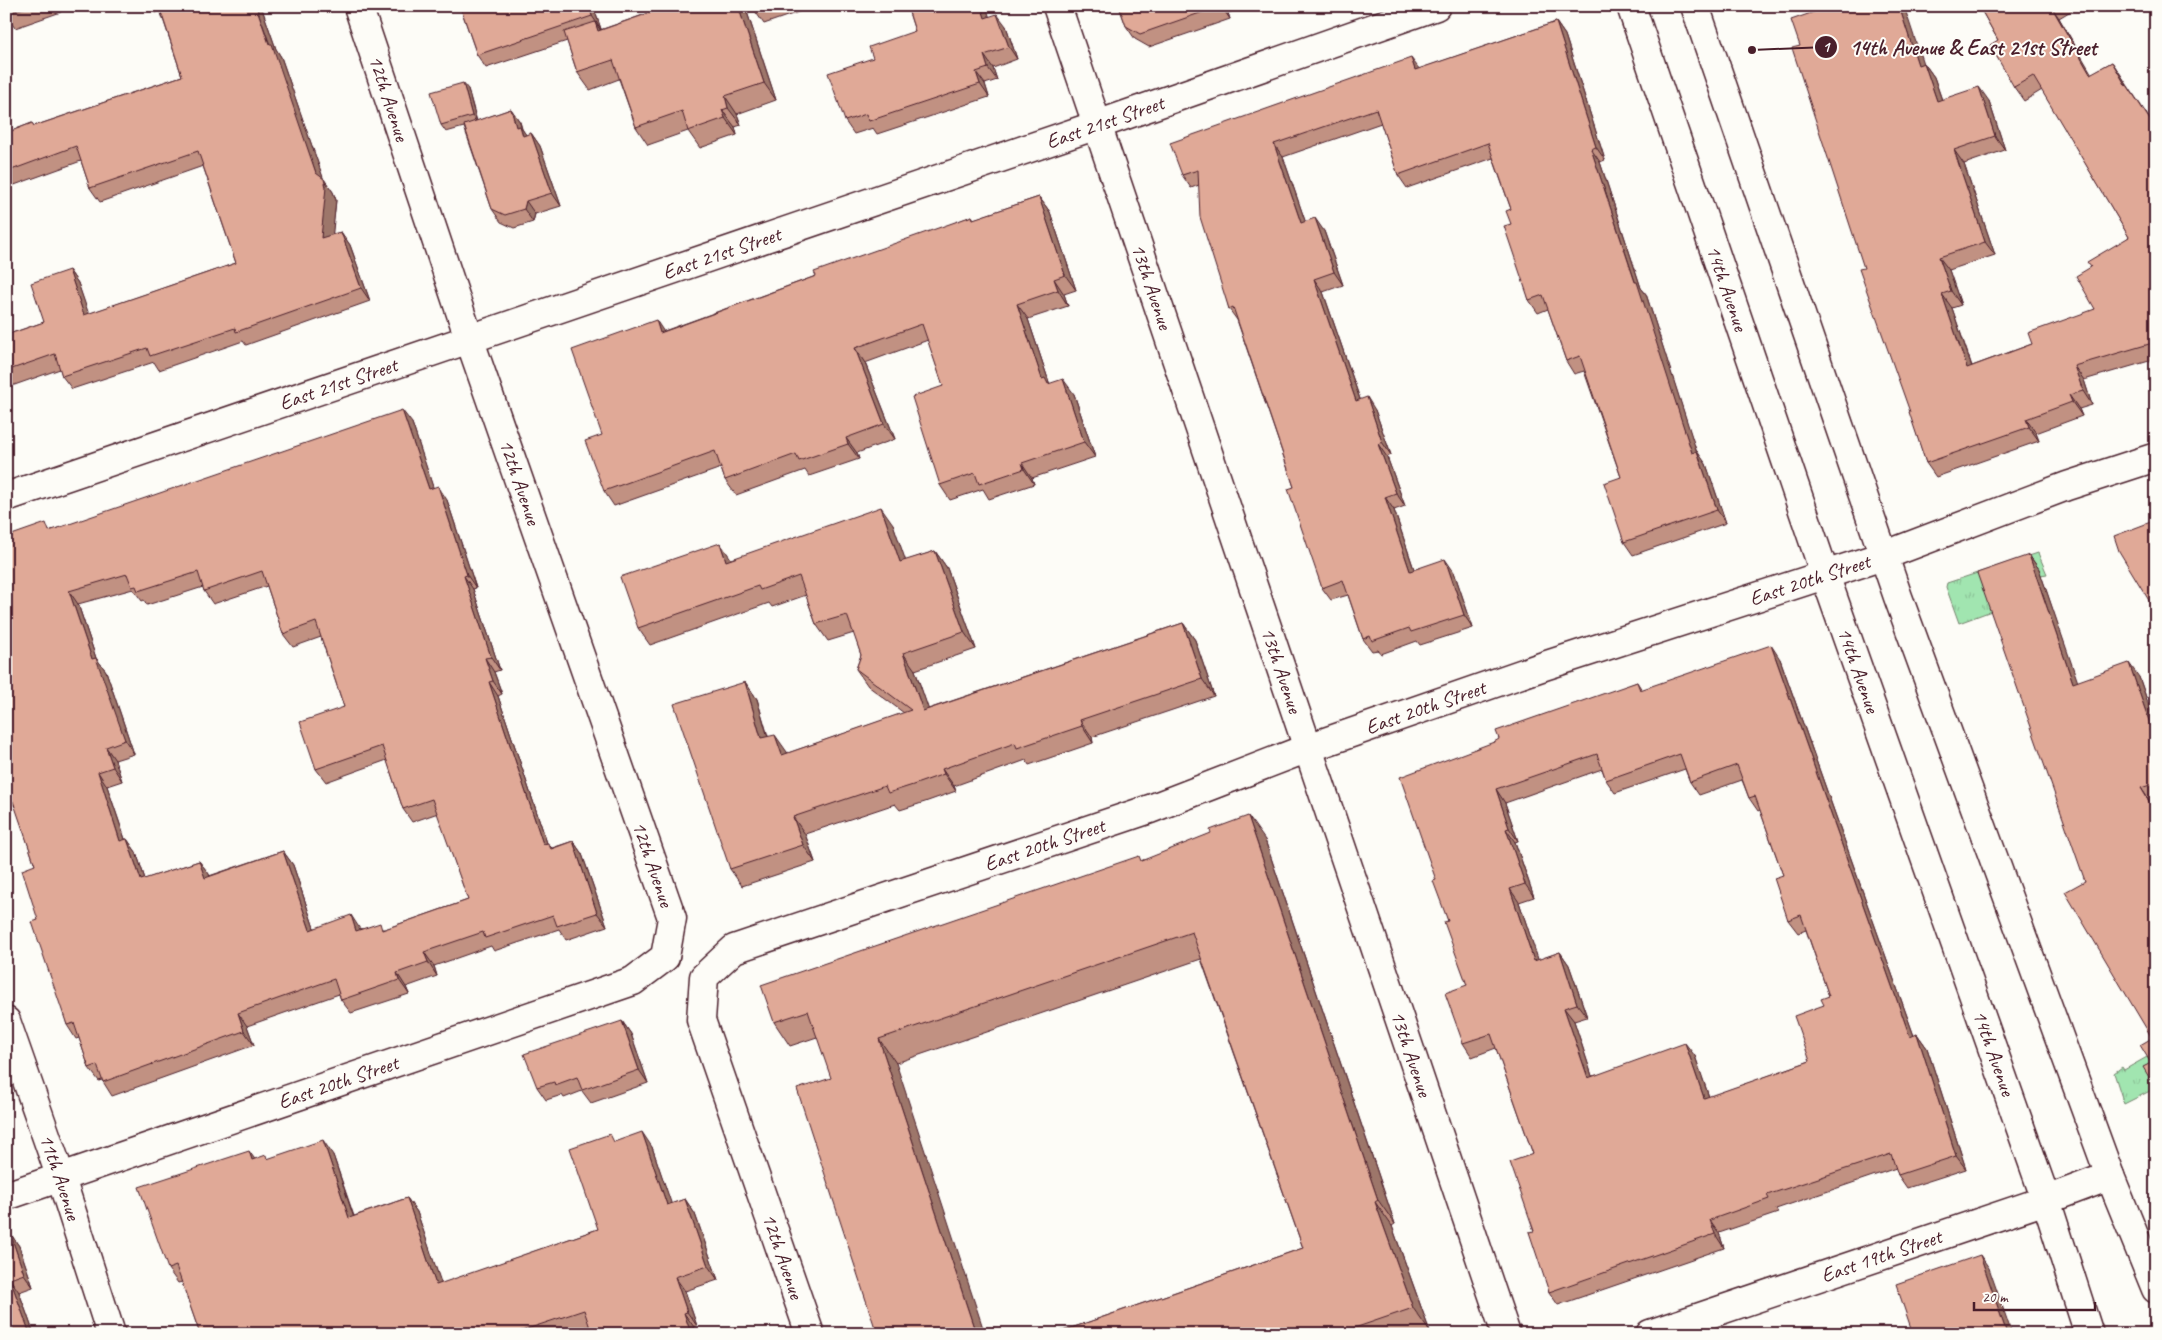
<svg xmlns="http://www.w3.org/2000/svg" width="2162" height="1340" viewBox="0 0 2162 1340" font-family="Caveat,sans-serif">
	<style>
		.grass { fill: url(#grass-tufts); stroke: #76826e }
		.lines { fill: none; stroke-linecap: round; stroke-linejoin: round }
		.street-casing { stroke: #4a1f2b; stroke-width: 31 }
		.secondary-casing { stroke: #4a1f2b; stroke-width: 31 }
		.street { stroke: #fdfcf7; stroke-width: 28 }
		.secondary { stroke: #fdfcf7; stroke-width: 28 }
		.wall { fill: #c19182; stroke: #4a1f2b; fill-rule: evenodd }
		.shaded-wall { fill: #9d766a; stroke: #4a1f2b }
		.building { fill: #e0a997; stroke: #4a1f2b; fill-rule: evenodd }
		.labels { text-anchor: middle; dominant-baseline: central; stroke-width: 4; stroke-linejoin: round; paint-order: stroke }
		.street-label { font-size: 21px; fill: #4a1f2b; stroke: #fdfcf7 }
		.leader { fill: none; stroke: #4a1f2b; stroke-width: 2 }
		.callout-dot { fill: #4a1f2b; stroke: #fdfcf7; stroke-width: 2 }
		.mark-label { font-size: 15px; text-anchor: middle; font-weight: bold; fill: #fff }
		.callout-label { font-size: 22px; text-anchor: middle; font-weight: bold; fill: #4a1f2b; stroke: #fdfcf7; stroke-width: 4; stroke-linejoin: round; paint-order: stroke }
	</style>
	<defs>
		<pattern id="grass-tufts" width="24" height="20" patternUnits="userSpaceOnUse" patternTransform="scale(1.25)"><rect width="24" height="20" fill="#a1e5b0"/><path d="M3 7l-1-3M5 7V3M7 7l1-3M15 17l-1-3M17 17v-4M19 17l1-3" fill="none" stroke="#8cc498"/></pattern>
	</defs>
	<rect width="100%" height="100%" fill="#fdfcf7"/>
	<filter id="ink" filterUnits="userSpaceOnUse"><feTurbulence type="fractalNoise" baseFrequency=".02" numOctaves="2"/><feDisplacementMap in="SourceGraphic" scale="10" xChannelSelector="R" yChannelSelector="G"/><feConvolveMatrix kernelMatrix="1 2 1 2 8 2 1 2 1" color-interpolation-filters="sRGB"/></filter>
	<g filter="url(#ink)">
		<path class="grass" d="M 2038,553 L 2047,574 L 2041,575 L 2039,569 L 1994,610 L 1959,623 L 1946,587 L 1947,583 Z
			M 2147,1057 L 2156,1068 L 2156,1088 L 2124,1104 L 2114,1073 L 2122,1067 L 2124,1070 Z"/>
		<g class="lines">
			<g class="street-casing">
				<g id="street">
					<path id="s1" d="M 1057,6 L 1506,1334"/>
					<path id="s2" d="M 6,497 L 1097,125 L 1436,6"/>
					<path id="s3" d="M 6,1021 L 61,1178 L 111,1334"/>
					<path id="s4" d="M 6,1196 L 633,981 L 665,957 L 672,918 L 469,338 L 358,6"/>
					<path id="s5" d="M 1650,1334 L 2046,1200 L 2110,1176"/>
				</g>
			</g>
			<g class="secondary-casing">
				<g id="secondary">
					<path id="s6" d="M 1631,6 L 1825,575 L 2046,1200 L 2089,1334"/>
					<path d="M 1695,6 L 1898,597 L 2110,1176 L 2156,1289"/>
					<path id="s7" d="M 810,1334 L 701,1020 L 704,977 L 734,949 L 1150,809 L 1308,748 L 1544,666 L 1883,556 L 2067,486 L 2156,457"/>
				</g>
			</g>
			<use href="#street" class="street"/>
			<use href="#secondary" class="secondary"/>
		</g>
		<path class="wall" d="M 6,6 L 59,6 L 61,12 L 15,28 L 6,16 Z
			M 150,6 L 261,6 L 276,49 L 281,57 L 323,178 L 333,192 L 336,200 L 332,234 L 341,232 L 350,245 L 370,301 L 246,345 L 243,341 L 159,370 L 154,362 L 72,389 L 62,376 L 60,369 L 6,388 L 6,335 L 44,322 L 69,270 L 78,283 L 88,314 L 236,263 L 203,166 L 100,202 L 90,188 L 81,161 L 6,188 L 6,133 L 32,123 L 34,126 L 182,76 L 161,13 L 160,11 L 155,13 Z
			M 460,6 L 593,6 L 601,29 L 600,29 L 600,30 L 669,6 L 745,6 L 776,100 L 737,114 L 741,125 L 735,127 L 737,135 L 700,148 L 688,131 L 648,145 L 636,127 L 619,79 L 590,90 L 577,72 L 567,41 L 486,68 L 477,55 Z
			M 753,6 L 816,6 L 764,24 L 755,11 Z
			M 907,6 L 986,6 L 989,17 L 1006,26 L 1017,59 L 993,68 L 997,80 L 985,84 L 989,97 L 877,134 L 873,128 L 854,134 L 845,121 L 873,58 L 915,31 Z
			M 1119,6 L 1246,6 L 1246,7 L 1228,13 L 1230,19 L 1149,47 L 1135,39 L 1126,26 Z
			M 1979,6 L 2079,6 L 2059,18 L 2091,74 L 2112,62 L 2156,128 L 2156,359 L 2084,380 L 2092,405 L 2079,409 L 2082,416 L 2036,433 L 2039,441 L 1936,477 L 1926,463 L 1910,412 L 1923,64 L 1924,63 L 1934,77 L 1942,100 L 1989,101 L 2005,150 L 1964,164 L 1995,255 L 1949,270 L 1961,305 L 1952,308 L 1972,366 L 2032,344 L 2095,309 L 2091,267 L 2129,237 L 2042,90 L 2024,101 L 2014,87 L 1998,40 Z
			M 1556,22 L 1565,35 L 1605,160 L 1600,162 L 1641,288 L 1646,294 L 1696,451 L 1706,464 L 1726,523 L 1633,555 L 1624,542 L 1621,477 L 1584,371 L 1574,374 L 1566,361 L 1548,309 L 1538,313 L 1529,300 L 1511,224 L 1511,209 L 1493,158 L 1407,188 L 1398,175 L 1381,123 L 1283,157 L 1305,221 L 1324,231 L 1343,285 L 1323,292 L 1360,399 L 1375,410 L 1391,455 L 1387,457 L 1405,506 L 1394,510 L 1414,569 L 1454,572 L 1473,628 L 1420,645 L 1417,641 L 1381,654 L 1378,650 L 1372,651 L 1363,639 L 1348,595 L 1331,600 L 1322,588 L 1294,487 L 1237,320 L 1229,309 L 1199,185 L 1191,188 L 1182,175 L 1419,69 Z
			M 468,89 L 477,121 L 511,109 L 520,122 L 522,129 L 526,135 L 531,133 L 540,146 L 561,206 L 535,214 L 533,222 L 514,228 L 501,222 L 492,209 L 464,127 L 446,132 L 441,125 Z
			M 1039,197 L 1050,212 L 1076,290 L 1064,294 L 1068,306 L 1028,319 L 1049,382 L 1049,384 L 1074,394 L 1095,457 L 1032,478 L 1034,484 L 989,499 L 983,489 L 950,500 L 940,485 L 943,386 L 928,340 L 865,363 L 895,439 L 857,453 L 859,459 L 809,476 L 805,470 L 736,495 L 725,480 L 721,468 L 614,506 L 604,491 L 664,331 L 816,276 L 972,216 L 974,219 Z
			M 412,423 L 433,488 L 447,500 L 476,588 L 473,589 L 500,670 L 494,672 L 502,694 L 498,696 L 547,843 L 552,848 L 573,841 L 582,854 L 607,926 L 566,940 L 559,929 L 494,951 L 491,946 L 434,966 L 437,976 L 406,987 L 409,994 L 351,1013 L 341,1000 L 339,994 L 247,1026 L 254,1045 L 112,1096 L 102,1080 L 99,1081 L 89,1068 L 79,1038 L 76,1039 L 67,1025 L 38,920 L 35,865 L 16,808 L 11,802 L 51,530 ZM 267,586 L 283,634 L 293,647 L 321,637 L 344,707 L 316,769 L 326,782 L 387,760 L 403,809 L 412,822 L 438,813 L 468,900 L 385,929 L 314,928 L 293,865 L 283,851 L 209,876 L 209,874 L 199,861 L 145,879 L 136,852 L 127,839 L 125,839 L 107,786 L 122,781 L 115,760 L 134,754 L 106,671 L 96,658 L 78,604 L 133,589 L 142,601 L 144,600 L 147,605 L 203,587 L 204,591 L 213,604 Z
			M 893,524 L 905,561 L 935,551 L 947,568 L 976,649 L 915,670 L 928,709 L 1183,623 L 1195,640 L 1214,696 L 1092,737 L 1093,743 L 1029,765 L 1026,760 L 954,786 L 956,791 L 925,802 L 900,810 L 895,804 L 805,834 L 815,862 L 742,886 L 730,869 L 745,682 L 757,699 L 768,736 L 787,752 L 788,753 L 904,713 L 868,686 L 856,669 L 861,655 L 854,633 L 828,641 L 816,624 L 806,595 L 772,607 L 769,603 L 650,645 L 638,628 L 731,559 Z
			M 2029,555 L 2039,569 L 2077,682 L 2139,677 L 2156,726 L 2156,800 L 2151,802 L 2156,810 L 2156,1089 L 2151,1063 L 2152,1038 L 2085,881 Z
			M 1780,659 L 1914,1036 L 1917,1034 L 1927,1048 L 1966,1169 L 1907,1188 L 1898,1175 L 1896,1168 L 1776,1209 L 1778,1213 L 1719,1233 L 1724,1248 L 1558,1305 L 1549,1292 L 1534,1231 L 1533,1154 L 1496,1048 L 1472,1057 L 1463,1043 L 1467,985 L 1436,880 L 1494,742 L 1637,682 L 1642,690 ZM 1602,769 L 1606,780 L 1615,793 L 1685,769 L 1690,782 L 1699,795 L 1742,780 L 1749,798 L 1758,811 L 1760,810 L 1783,875 L 1788,920 L 1798,933 L 1806,930 L 1829,996 L 1824,1005 L 1810,1061 L 1709,1097 L 1695,1056 L 1592,1076 L 1574,1021 L 1587,1017 L 1569,965 L 1560,952 L 1538,960 L 1519,902 L 1534,897 L 1515,842 L 1518,841 L 1505,803 Z
			M 1265,840 L 1395,1224 L 1392,1226 L 1430,1332 L 1424,1334 L 1054,1334 L 1303,1248 L 1201,959 L 896,1063 L 817,1037 L 790,1046 L 774,1022 L 1143,860 Z
			M 622,1021 L 631,1034 L 648,1083 L 591,1103 L 582,1091 L 564,1098 L 562,1095 L 546,1100 L 537,1087 Z
			M 615,1142 L 652,1147 L 671,1204 L 685,1199 L 695,1214 L 718,1280 L 685,1291 L 697,1326 L 694,1327 L 696,1334 L 592,1334 L 589,1326 L 565,1334 L 200,1334 L 182,1282 L 178,1283 L 168,1269 L 255,1159 L 269,1159 L 333,1155 L 354,1216 L 407,1198 L 417,1212 L 441,1284 L 598,1229 Z
			M 10,1233 L 19,1246 L 33,1287 L 19,1292 L 34,1334 L 6,1334 Z"/>
		<path class="shaded-wall" d="M 256,6 L 261,6 L 276,49 L 281,57 L 326,186 L 316,173 Z
			M 589,6 L 593,6 L 601,29 L 592,16 Z
			M 738,6 L 745,6 L 776,100 L 764,83 Z
			M 981,6 L 986,6 L 994,31 L 985,18 Z
			M 1221,6 L 1224,6 L 1228,13 L 1230,19 Z
			M 1899,6 L 1904,6 L 1928,79 L 1918,65 Z
			M 2051,6 L 2059,18 L 2100,88 L 2090,74 Z
			M 997,14 L 1006,26 L 1017,59 L 1009,47 Z
			M 595,22 L 607,40 L 598,31 Z
			M 1556,22 L 1565,35 L 1605,160 L 1596,147 Z
			M 984,55 L 993,68 L 997,80 L 988,68 Z
			M 1411,58 L 1420,70 L 1415,70 Z
			M 2112,62 L 2121,75 L 2135,99 L 2126,86 Z
			M 1924,63 L 1934,77 L 1947,115 L 1937,101 Z
			M 976,72 L 985,84 L 989,97 L 980,84 Z
			M 463,83 L 468,89 L 477,123 L 472,116 Z
			M 1979,87 L 1989,101 L 2005,150 L 1995,136 Z
			M 725,96 L 737,114 L 741,125 L 728,108 Z
			M 511,109 L 520,122 L 522,129 L 529,139 L 532,149 L 516,127 Z
			M 722,110 L 735,127 L 737,135 L 725,118 Z
			M 531,133 L 540,146 L 561,206 L 552,193 Z
			M 1274,144 L 1283,157 L 1310,235 L 1301,223 Z
			M 1591,149 L 1600,162 L 1641,288 L 1646,294 L 1701,465 L 1692,453 Z
			M 1954,150 L 1964,164 L 1995,255 L 1985,242 Z
			M 324,179 L 333,192 L 336,200 L 331,251 L 321,238 Z
			M 1039,197 L 1050,212 L 1076,290 L 1065,275 Z
			M 526,201 L 535,214 L 533,222 L 524,209 Z
			M 1315,218 L 1324,231 L 1343,285 L 1334,272 Z
			M 341,232 L 350,245 L 370,301 L 361,288 Z
			M 1939,257 L 1949,270 L 1961,305 L 1951,291 Z
			M 69,270 L 78,283 L 94,329 L 84,315 Z
			M 1054,279 L 1064,294 L 1068,306 L 1058,290 Z
			M 1314,279 L 1323,292 L 1365,414 L 1356,401 Z
			M 1942,294 L 1952,308 L 1977,382 L 1967,368 Z
			M 1017,304 L 1028,319 L 1049,382 L 1056,393 L 1042,379 Z
			M 656,320 L 666,335 L 660,333 Z
			M 855,348 L 865,363 L 895,439 L 884,424 Z
			M 2074,366 L 2084,380 L 2092,405 L 2083,391 Z
			M 1063,379 L 1074,394 L 1095,457 L 1084,442 Z
			M 2069,395 L 2079,409 L 2082,416 L 2072,402 Z
			M 1367,397 L 1375,410 L 1391,455 L 1382,442 Z
			M 402,410 L 412,423 L 438,502 L 429,489 Z
			M 2026,419 L 2036,433 L 2039,441 L 2029,427 Z
			M 846,438 L 857,453 L 859,459 L 848,444 Z
			M 1378,444 L 1387,457 L 1405,506 L 1396,493 Z
			M 1697,451 L 1706,464 L 1726,523 L 1717,510 Z
			M 1022,463 L 1032,478 L 1034,484 L 1024,469 Z
			M 438,486 L 447,500 L 476,588 L 467,575 Z
			M 1385,497 L 1394,510 L 1419,584 L 1410,571 Z
			M 881,507 L 893,524 L 912,579 L 900,562 Z
			M 720,543 L 732,560 L 726,561 Z
			M 935,551 L 947,568 L 976,649 L 964,632 Z
			M 2029,555 L 2039,569 L 2083,697 L 2073,683 Z
			M 1445,559 L 1454,572 L 1473,628 L 1464,615 Z
			M 464,576 L 473,589 L 500,670 L 491,657 Z
			M 69,591 L 78,604 L 96,658 L 106,671 L 134,754 L 125,740 L 92,659 Z
			M 1183,623 L 1195,640 L 1214,696 L 1202,679 Z
			M 1771,645 L 1780,659 L 1919,1050 L 1910,1037 Z
			M 903,653 L 915,670 L 935,728 L 923,711 Z
			M 485,658 L 494,672 L 502,694 L 493,681 Z
			M 2129,663 L 2139,677 L 2156,726 L 2156,741 Z
			M 489,682 L 498,696 L 552,858 L 543,844 Z
			M 745,682 L 757,699 L 773,755 L 761,738 Z
			M 1080,720 L 1092,737 L 1093,743 L 1082,726 Z
			M 775,735 L 787,752 L 793,772 L 782,755 Z
			M 106,747 L 115,760 L 122,781 L 113,767 Z
			M 942,769 L 954,786 L 956,791 L 944,774 Z
			M 98,772 L 107,786 L 130,854 L 120,841 Z
			M 2141,788 L 2156,810 L 2156,813 Z
			M 1496,789 L 1505,803 L 1518,841 L 1509,828 Z
			M 1248,816 L 1265,840 L 1395,1224 L 1378,1200 Z
			M 793,817 L 805,834 L 815,862 L 803,845 Z
			M 1506,829 L 1515,842 L 1534,897 L 1525,884 Z
			M 127,839 L 136,852 L 150,894 L 141,880 Z
			M 573,841 L 582,854 L 607,926 L 597,913 Z
			M 283,851 L 293,865 L 319,943 L 310,930 Z
			M 199,861 L 209,874 L 214,891 L 205,878 Z
			M 1510,889 L 1519,902 L 1543,974 L 1534,961 Z
			M 351,915 L 360,929 L 366,944 L 356,931 Z
			M 424,952 L 434,966 L 437,976 L 428,962 Z
			M 1560,952 L 1569,965 L 1587,1017 L 1577,1004 Z
			M 397,973 L 406,987 L 409,994 L 399,980 Z
			M 1564,1008 L 1574,1021 L 1597,1091 L 1588,1078 Z
			M 238,1013 L 247,1026 L 254,1045 L 244,1031 Z
			M 622,1021 L 631,1034 L 648,1083 L 639,1070 Z
			M 1917,1034 L 1927,1048 L 1966,1169 L 1956,1156 Z
			M 879,1039 L 896,1063 L 985,1334 L 976,1334 Z
			M 1685,1043 L 1695,1056 L 1714,1112 L 1704,1098 Z
			M 642,1132 L 652,1147 L 677,1220 L 667,1205 Z
			M 323,1140 L 333,1155 L 359,1233 L 349,1218 Z
			M 249,1151 L 259,1165 L 252,1160 Z
			M 407,1198 L 417,1212 L 447,1300 L 436,1285 Z
			M 685,1199 L 695,1214 L 718,1280 L 708,1266 Z
			M 1375,1202 L 1392,1226 L 1430,1332 L 1413,1308 Z
			M 1710,1220 L 1719,1233 L 1724,1248 L 1715,1234 Z
			M 10,1233 L 19,1246 L 33,1287 L 24,1274 Z
			M 1980,1255 L 1989,1268 L 2012,1334 L 2007,1334 Z
			M 675,1277 L 685,1291 L 697,1326 L 687,1312 Z
			M 10,1279 L 19,1292 L 34,1334 L 30,1334 Z
			M 684,1313 L 694,1327 L 696,1334 L 691,1334 Z"/>
		<path class="building" d="M 6,6 L 30,6 L 6,14 Z
			M 159,6 L 256,6 L 269,44 L 272,44 L 316,173 L 324,179 L 326,187 L 321,238 L 341,232 L 361,288 L 236,332 L 235,328 L 150,356 L 147,348 L 62,376 L 55,354 L 6,371 L 6,335 L 44,322 L 31,283 L 69,270 L 84,315 L 236,263 L 198,151 L 90,188 L 76,146 L 6,172 L 6,133 L 32,123 L 34,126 L 182,76 Z
			M 460,6 L 589,6 L 592,16 L 477,55 Z
			M 669,6 L 738,6 L 764,83 L 725,96 L 728,108 L 722,110 L 725,118 L 688,131 L 682,111 L 636,127 L 613,60 L 577,72 L 564,32 L 595,22 L 598,31 Z
			M 753,6 L 770,6 L 755,11 Z
			M 907,6 L 981,6 L 985,18 L 997,14 L 1009,47 L 984,55 L 988,68 L 976,72 L 980,84 L 869,121 L 866,114 L 845,121 L 828,73 L 873,58 L 869,47 L 915,31 Z
			M 1119,6 L 1220,6 L 1140,34 L 1126,26 Z
			M 1831,6 L 1899,6 L 1918,65 L 1924,63 L 1937,101 L 1979,87 L 1995,136 L 1954,150 L 1985,242 L 1939,257 L 1951,291 L 1942,294 L 1967,368 L 2032,344 L 2028,333 L 2095,309 L 2076,276 L 2091,267 L 2087,262 L 2129,237 L 2033,76 L 2014,87 L 1990,45 L 1998,40 L 1979,6 L 2051,6 L 2090,74 L 2112,62 L 2126,86 L 2127,85 L 2156,129 L 2156,342 L 2074,366 L 2083,391 L 2069,395 L 2072,402 L 2026,419 L 2029,427 L 1926,463 L 1909,412 L 1910,412 L 1859,269 L 1864,268 L 1792,48 L 1800,46 L 1791,20 Z
			M 1556,22 L 1596,147 L 1591,149 L 1635,282 L 1637,282 L 1692,453 L 1697,451 L 1717,510 L 1624,542 L 1604,483 L 1621,477 L 1580,356 L 1566,361 L 1543,295 L 1529,300 L 1504,226 L 1511,224 L 1506,211 L 1511,209 L 1488,143 L 1398,175 L 1376,109 L 1274,144 L 1301,223 L 1315,218 L 1334,272 L 1314,279 L 1356,401 L 1367,397 L 1382,442 L 1378,444 L 1396,493 L 1385,497 L 1410,571 L 1445,559 L 1464,615 L 1411,632 L 1409,628 L 1372,641 L 1370,636 L 1363,639 L 1343,580 L 1322,588 L 1288,489 L 1294,487 L 1233,307 L 1229,309 L 1200,217 L 1198,170 L 1182,175 L 1170,143 L 1411,58 L 1415,70 Z
			M 463,83 L 472,116 L 441,125 L 431,92 Z
			M 511,109 L 516,127 L 520,126 L 523,136 L 531,133 L 552,193 L 526,201 L 524,209 L 505,215 L 492,209 L 464,125 Z
			M 1039,197 L 1065,275 L 1054,279 L 1058,290 L 1017,304 L 1042,379 L 1045,378 L 1048,384 L 1063,379 L 1084,442 L 1022,463 L 1024,469 L 979,484 L 975,473 L 940,485 L 912,397 L 943,386 L 922,324 L 855,348 L 884,424 L 846,438 L 848,444 L 799,461 L 796,454 L 725,480 L 715,451 L 604,491 L 585,441 L 602,435 L 572,350 L 656,320 L 660,333 L 816,276 L 814,272 L 972,216 L 973,219 Z
			M 402,410 L 429,489 L 438,486 L 467,575 L 464,576 L 491,657 L 485,658 L 493,681 L 489,682 L 543,844 L 548,843 L 551,849 L 573,841 L 597,913 L 557,926 L 553,915 L 485,938 L 483,932 L 424,952 L 428,962 L 397,973 L 399,980 L 341,1000 L 334,979 L 238,1013 L 244,1031 L 103,1082 L 97,1065 L 89,1068 L 74,1023 L 67,1025 L 32,922 L 38,920 L 22,870 L 35,865 L 13,801 L 11,802 L 6,786 L 6,537 L 46,523 L 49,531 ZM 262,571 L 283,634 L 316,622 L 344,707 L 300,722 L 316,769 L 382,746 L 403,809 L 432,799 L 468,900 L 382,930 L 380,923 L 356,931 L 351,915 L 310,930 L 283,851 L 205,878 L 199,861 L 141,880 L 127,839 L 120,841 L 98,772 L 113,767 L 106,747 L 125,740 L 96,658 L 92,659 L 69,591 L 127,574 L 132,587 L 136,586 L 138,591 L 198,572 L 204,591 Z
			M 881,507 L 900,562 L 935,551 L 964,632 L 903,653 L 923,711 L 1183,623 L 1202,679 L 1080,720 L 1082,726 L 1017,748 L 1015,743 L 942,769 L 944,774 L 913,785 L 888,793 L 885,786 L 793,817 L 803,845 L 730,869 L 674,704 L 745,682 L 761,738 L 775,735 L 782,755 L 911,710 L 856,669 L 861,655 L 847,615 L 816,624 L 799,576 L 760,590 L 758,586 L 638,628 L 620,577 L 720,543 L 726,561 Z
			M 2156,520 L 2156,612 L 2119,551 L 2114,536 Z
			M 2029,555 L 2073,683 L 2129,663 L 2156,741 L 2156,783 L 2141,788 L 2156,813 L 2156,1089 L 2143,1067 L 2151,1063 L 2140,1045 L 2152,1038 L 2065,892 L 2085,881 L 1977,573 Z
			M 1771,645 L 1910,1037 L 1917,1034 L 1956,1156 L 1898,1175 L 1891,1154 L 1767,1195 L 1769,1199 L 1710,1220 L 1715,1234 L 1549,1292 L 1529,1232 L 1534,1231 L 1510,1162 L 1533,1154 L 1491,1034 L 1463,1043 L 1445,993 L 1467,985 L 1444,922 L 1448,921 L 1433,881 L 1436,880 L 1400,777 L 1494,742 L 1499,739 L 1496,731 L 1637,682 L 1640,690 ZM 1597,754 L 1606,780 L 1680,754 L 1690,782 L 1737,765 L 1749,798 L 1755,796 L 1783,875 L 1774,878 L 1788,920 L 1801,915 L 1829,996 L 1821,999 L 1824,1005 L 1794,1016 L 1810,1061 L 1704,1098 L 1685,1043 L 1588,1078 L 1564,1008 L 1577,1004 L 1560,952 L 1534,961 L 1510,889 L 1525,884 L 1506,829 L 1509,828 L 1496,789 Z
			M 1248,816 L 1378,1200 L 1375,1202 L 1413,1308 L 1337,1334 L 1054,1334 L 1303,1248 L 1192,932 L 879,1039 L 976,1334 L 877,1334 L 797,1089 L 831,1078 L 808,1011 L 774,1022 L 761,985 L 1139,856 L 1141,861 L 1211,833 L 1210,830 Z
			M 622,1021 L 639,1070 L 582,1090 L 577,1077 L 555,1085 L 554,1082 L 537,1087 L 524,1054 Z
			M 642,1132 L 667,1205 L 685,1199 L 708,1266 L 675,1277 L 687,1312 L 684,1313 L 691,1334 L 592,1334 L 584,1310 L 512,1334 L 200,1334 L 176,1266 L 168,1269 L 139,1187 L 249,1151 L 252,1160 L 266,1155 L 267,1159 L 323,1140 L 349,1218 L 407,1198 L 436,1285 L 598,1229 L 570,1148 L 610,1134 L 614,1142 Z
			M 10,1233 L 24,1274 L 10,1279 L 30,1334 L 6,1334 L 6,1235 Z
			M 1980,1255 L 2007,1334 L 1913,1334 L 1896,1284 Z"/>
	</g>
	<g class="labels">
		<g class="street-label">
			<text transform="translate(389 98) rotate(72)">12th Avenue</text>
			<text stroke="none"><textPath href="#s2" startOffset="1161">East 21st Street</textPath></text>
			<text stroke="none"><textPath href="#s2" startOffset="756">East 21st Street</textPath></text>
			<text stroke="none"><textPath href="#s1" startOffset="296">13th Avenue</textPath></text>
			<text stroke="none"><textPath href="#s6" startOffset="298">14th Avenue</textPath></text>
			<text stroke="none"><textPath href="#s2" startOffset="351">East 21st Street</textPath></text>
			<text transform="translate(520 482) rotate(71)">12th Avenue</text>
			<text stroke="none"><textPath href="#s7" startOffset="1554">East 20th Street</textPath></text>
			<text stroke="none"><textPath href="#s1" startOffset="701">13th Avenue</textPath></text>
			<text stroke="none"><textPath href="#s6" startOffset="702">14th Avenue</textPath></text>
			<text stroke="none"><textPath href="#s7" startOffset="1149">East 20th Street</textPath></text>
			<text stroke="none"><textPath href="#s7" startOffset="744">East 20th Street</textPath></text>
			<text transform="translate(653 864) rotate(71)">12th Avenue</text>
			<text stroke="none"><textPath href="#s6" startOffset="1108">14th Avenue</textPath></text>
			<text stroke="none"><textPath href="#s1" startOffset="1106">13th Avenue</textPath></text>
			<text stroke="none"><textPath href="#s4" startOffset="351">East 20th Street</textPath></text>
			<text stroke="none"><textPath href="#s3" startOffset="165">11th Avenue</textPath></text>
			<text transform="translate(783 1256) rotate(71)">12th Avenue</text>
			<text stroke="none"><textPath href="#s5" startOffset="244">East 19th Street</textPath></text>
		</g>
	</g>
	<path class="leader" d="M1752 50L1826 47"/>
	<g class="callout-dot">
		<circle cx="1752" cy="50" r="5"/>
		<circle cx="1826" cy="47" r="12"/>
	</g>
	<g class="mark-label">
		<text x="1826" y="52">1</text>
	</g>
	<g class="callout-label">
		<text x="1973" y="55">14th Avenue &amp; East 21st Street</text>
	</g>
	<rect width="2162" height="1340" fill="none" stroke="#fdfcf7" stroke-width="25"/>
	<rect x="12" y="12" width="2137" height="1315" fill="none" stroke="#4a1f2b" stroke-width="2" filter="url(#ink)"/>
	<path d="M1974 1302v8h121v-8" fill="none" stroke="#4a1f2b" stroke-width="2.5"/>
	<text x="1982" y="1302" font-size="15" fill="#4a1f2b" stroke="#fdfcf7" stroke-width="4" paint-order="stroke">20 m</text>
</svg>
